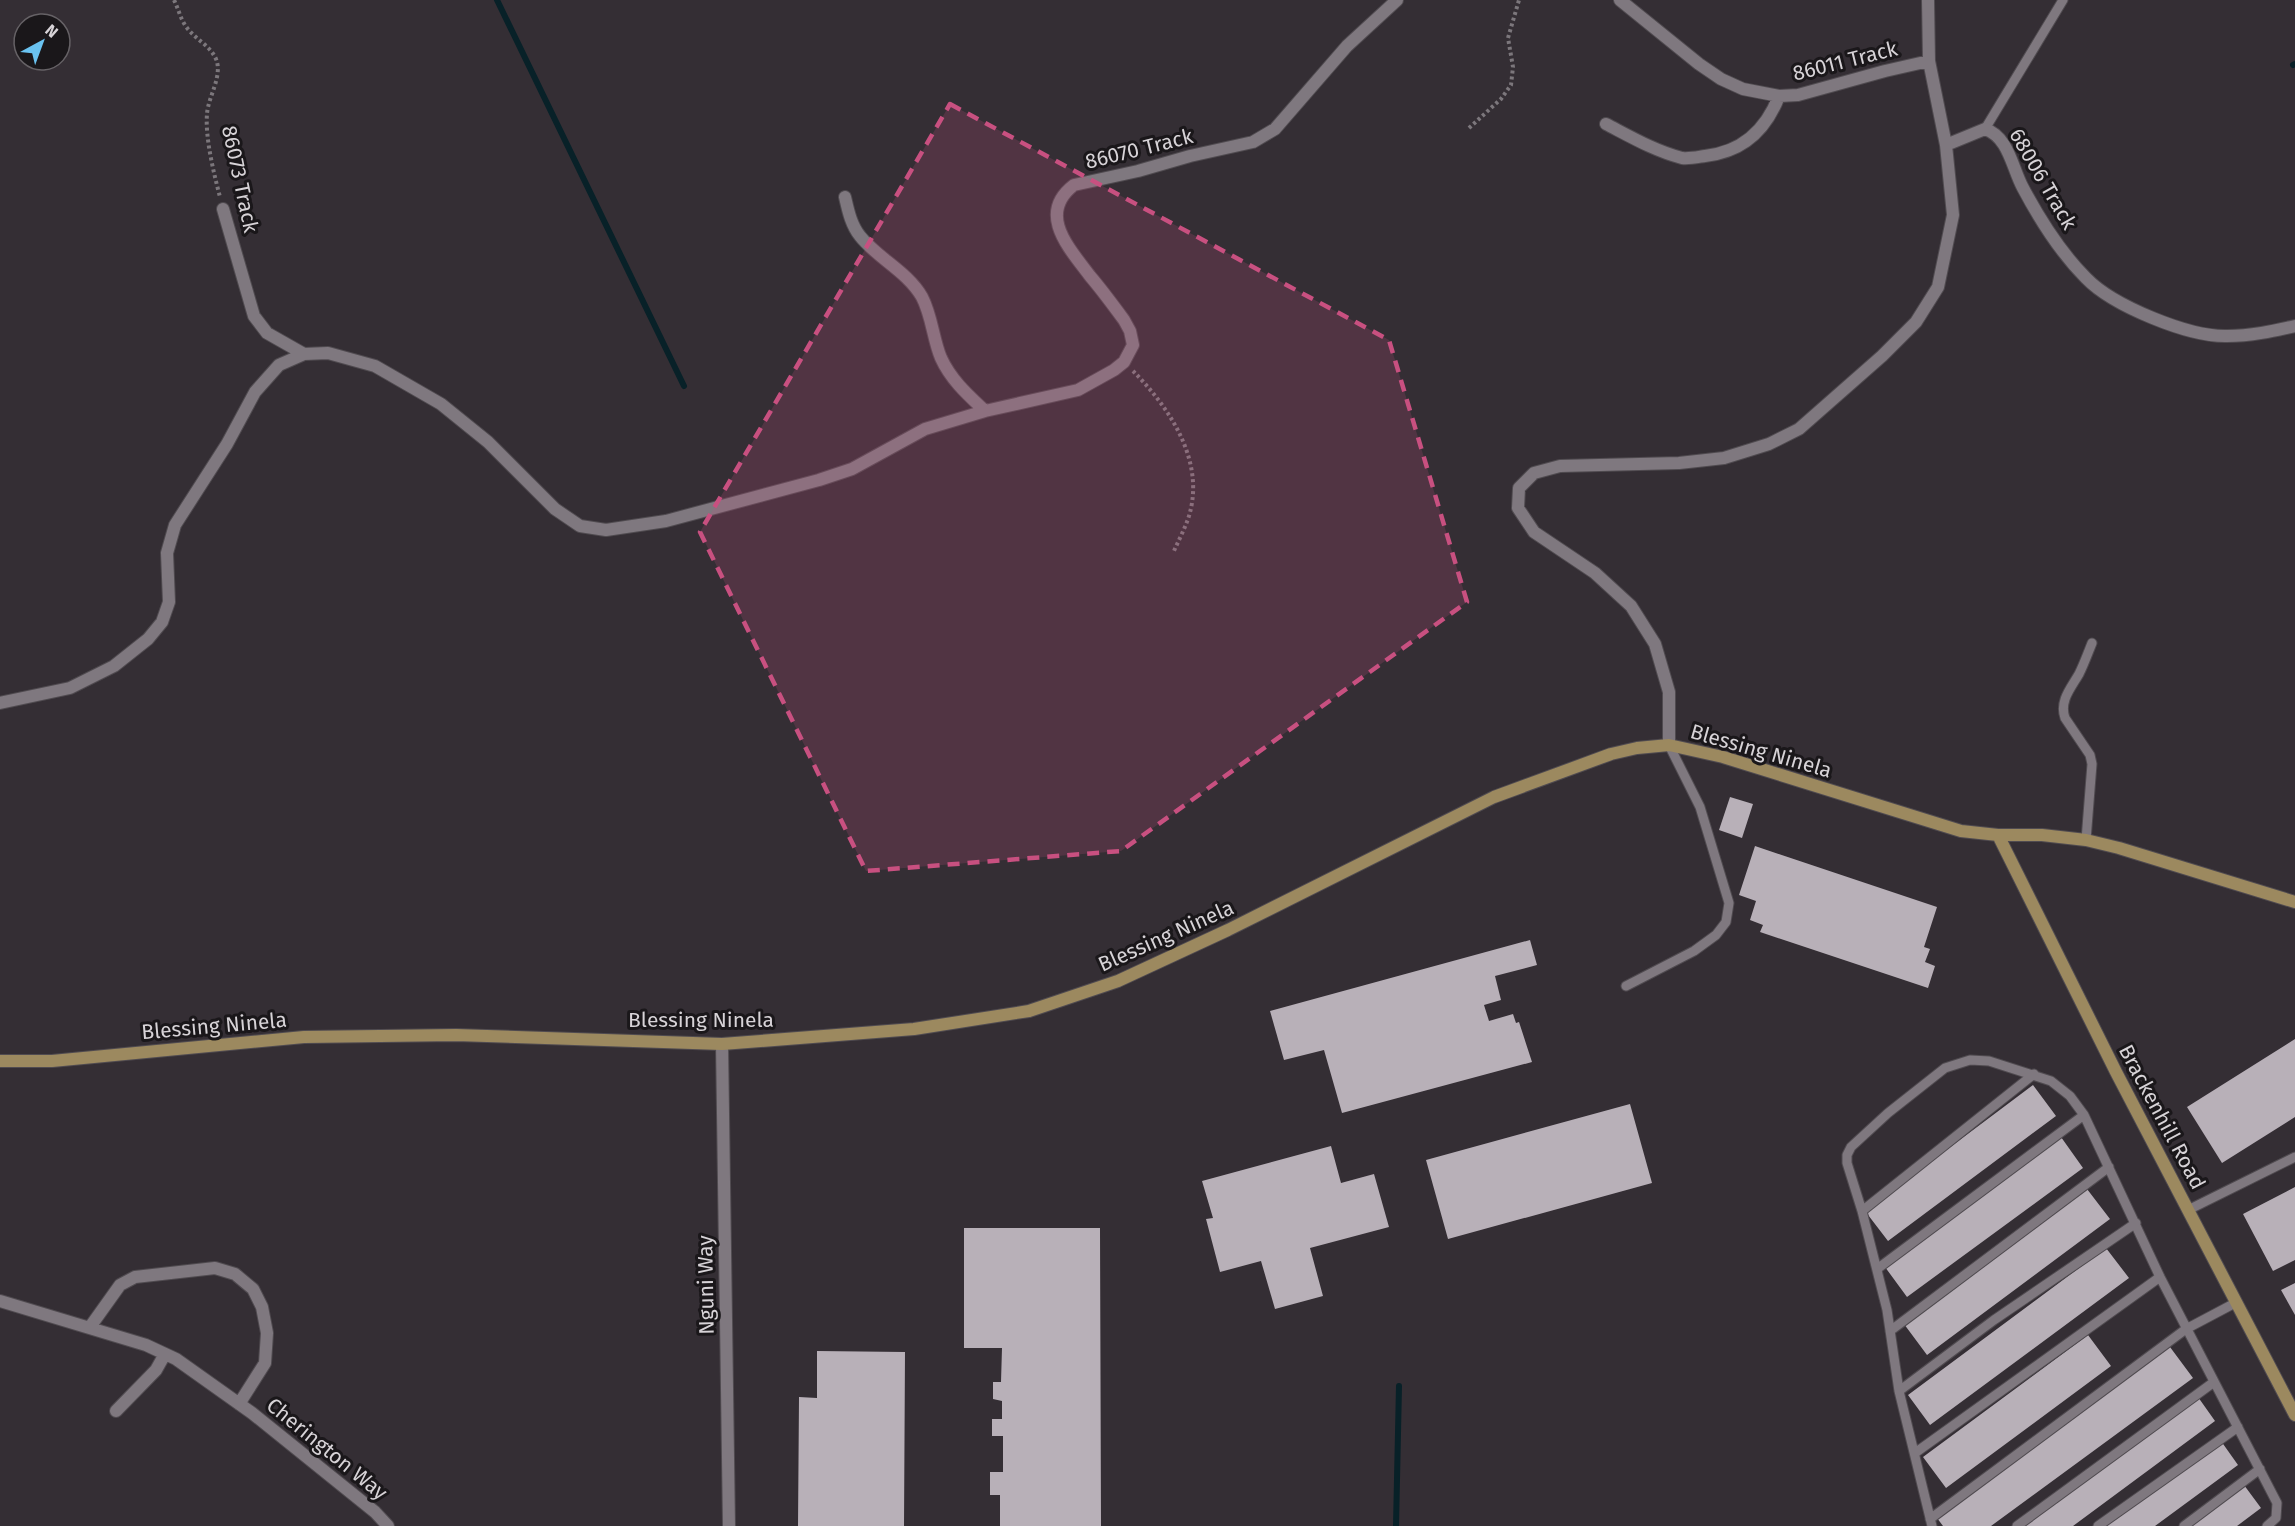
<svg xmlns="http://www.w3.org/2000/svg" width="2295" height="1526" viewBox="0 0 2295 1526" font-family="'Fira Sans',sans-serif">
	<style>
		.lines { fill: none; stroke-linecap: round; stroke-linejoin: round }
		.stream { stroke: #082128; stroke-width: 6 }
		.building { fill: #b8b0b8 }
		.lane-casing { stroke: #504b50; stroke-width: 11 }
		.street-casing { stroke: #504b50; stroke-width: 14 }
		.secondary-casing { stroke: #504b50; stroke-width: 14 }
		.path { stroke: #7c777c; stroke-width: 4; stroke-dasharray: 3 3; stroke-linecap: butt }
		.lane { stroke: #7f787f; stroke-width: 9 }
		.street { stroke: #7f787f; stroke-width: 12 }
		.secondary { stroke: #9c895f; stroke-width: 12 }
		.marked { fill: #c85080; fill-opacity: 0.2; stroke: #c85080; stroke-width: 4.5; stroke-dasharray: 12 8; stroke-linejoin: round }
		.labels { text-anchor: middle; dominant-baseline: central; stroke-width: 6; stroke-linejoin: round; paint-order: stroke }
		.street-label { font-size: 21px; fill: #d7d3d7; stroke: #1a171a }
	</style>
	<rect width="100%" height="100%" fill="#342e34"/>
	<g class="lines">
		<path class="stream" d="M 497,0 L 684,386
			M 2293,65 L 2295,64
			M 1396,1526 L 1399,1386"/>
	</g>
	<path class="building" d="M 1730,797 L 1753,804 L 1742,838 L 1719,830 Z
		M 1755,846 L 1937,907 L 1924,947 L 1930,949 L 1925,962 L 1935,966 L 1928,988 L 1760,932 L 1763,925 L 1750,920 L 1756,901 L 1739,895 Z
		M 1530,940 L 1537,965 L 1495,976 L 1501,1000 L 1484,1005 L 1489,1021 L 1513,1014 L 1516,1023 L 1519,1022 L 1532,1062 L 1342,1113 L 1324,1050 L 1284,1060 L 1270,1011 Z
		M 2295,1039 L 2295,1117 L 2222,1163 L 2187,1107 Z
		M 2033,1085 L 2056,1116 L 1888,1241 L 1865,1211 Z
		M 1630,1104 L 1652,1183 L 1448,1239 L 1426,1160 Z
		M 2061,1137 L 2083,1168 L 1907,1297 L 1885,1267 Z
		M 1331,1146 L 1341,1183 L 1374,1174 L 1389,1227 L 1310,1248 L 1323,1296 L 1275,1309 L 1261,1261 L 1220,1272 L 1206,1219 L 1213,1218 L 1202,1181 Z
		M 2295,1187 L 2295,1260 L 2273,1271 L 2243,1214 Z
		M 2087,1189 L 2110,1219 L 1927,1355 L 1904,1324 Z
		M 964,1228 L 1100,1228 L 1101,1526 L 1000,1526 L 1000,1495 L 990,1495 L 990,1472 L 1003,1472 L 1003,1436 L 992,1436 L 992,1419 L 1002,1419 L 1002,1401 L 993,1399 L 993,1382 L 1001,1382 L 1002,1348 L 964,1348 Z
		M 2106,1248 L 2129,1278 L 1930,1425 L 1908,1395 Z
		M 2295,1283 L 2295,1315 L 2281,1290 Z
		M 2088,1335 L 2111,1366 L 1946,1488 L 1923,1457 Z
		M 2170,1347 L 2193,1378 L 1991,1526 L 1943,1526 L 1937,1518 Z
		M 817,1351 L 905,1352 L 904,1526 L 798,1526 L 799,1397 L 817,1398 Z
		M 2198,1397 L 2215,1421 L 2073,1526 L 2024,1526 Z
		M 2221,1441 L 2238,1465 L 2155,1526 L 2106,1526 Z
		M 2244,1485 L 2261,1508 L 2237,1526 L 2188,1526 Z"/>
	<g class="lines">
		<g class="lane-casing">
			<path id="lane" d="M 1985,129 L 2063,0
				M 2086,840 L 2092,764 L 2090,755 L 2065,718 C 2059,701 2071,688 2079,674 C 2084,664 2088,653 2092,643
				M 1626,986 L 1694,951 L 1716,935 L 1726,922 L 1729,903 L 1700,807 L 1669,745
				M 2188,1210 L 2295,1157
				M 1862,1211 L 2034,1074
				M 1877,1269 L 2084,1115
				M 1890,1331 L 2109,1167
				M 1899,1391 L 1994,1320 L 2136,1223
				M 1915,1453 L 2160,1277
				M 1930,1519 L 2186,1329 L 2237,1302
				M 1932,1526 L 1899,1391 L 1887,1310 L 1862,1211 L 1847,1163 L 1847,1155 L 1851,1147 L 1888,1113 L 1945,1068 L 1970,1060 L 1989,1061 L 2051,1081 L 2070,1096 L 2084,1115 L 2160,1277 L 2277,1503 L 2276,1518 L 2267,1526
				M 2017,1526 L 2214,1382
				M 2098,1526 L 2238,1427
				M 2184,1526 L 2260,1469"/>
		</g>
		<g class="street-casing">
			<path id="street" d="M 1620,0 L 1699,64 L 1721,79 L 1743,89 L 1779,96 L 1798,95 L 1885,71 L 1929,61
				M 1606,124 C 1631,137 1655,151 1682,158 C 1689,159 1698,157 1705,156 C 1742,152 1766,130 1779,96
				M 1946,145 L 1985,129 C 2009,137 2012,168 2023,188 C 2040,220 2060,252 2086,278 C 2113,306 2189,337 2227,336 C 2251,336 2273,331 2295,326
				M 845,197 C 848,210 851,225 860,236 C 877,258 907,271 922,297 C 932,316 933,339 941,358 C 951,380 968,395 985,411
				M 223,209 L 254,316 L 267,333 L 304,354
				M 0,703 L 70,688 L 114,666 L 148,639 L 162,622 L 169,602 L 167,553 L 175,525 L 227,444 L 255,392 L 279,365 L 304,354 L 328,353 L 375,366 L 441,404 L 488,442 L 555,509 L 580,526 L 606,530 L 666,521 L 819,480 L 852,469 L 925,429 L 985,411 L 1078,390 L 1114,370 L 1124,362 L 1133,345 L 1130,331 L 1124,320 C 1113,305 1102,290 1090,276 C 1070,249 1036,214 1074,185 L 1138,171 L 1190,156 L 1253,142 L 1275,129 L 1347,46 L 1397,0
				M 1669,745 L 1669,692 L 1655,644 L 1631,606 L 1595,573 L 1534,532 L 1518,508 L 1519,488 L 1534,473 L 1560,466 L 1679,463 L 1724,458 L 1769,444 L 1799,429 L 1882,356 L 1916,322 L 1938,287 L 1953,215 L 1946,145 L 1929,61 L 1928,0
				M 722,1044 L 729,1526
				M 0,1301 L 146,1345 L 176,1359 L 252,1413 L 375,1512 L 388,1526
				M 90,1327 L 120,1285 L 135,1277 L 215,1268 L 235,1274 L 253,1289 L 262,1307 L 267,1333 L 265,1363 L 239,1404
				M 116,1411 L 156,1370 L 165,1354"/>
		</g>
		<g class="secondary-casing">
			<path id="secondary" d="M 1998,835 L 2116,1072 L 2295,1415
				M 0,1061 L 52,1061 L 304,1037 L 456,1035 L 722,1044 L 914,1029 L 1029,1011 L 1118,981 L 1228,930 L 1494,797 L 1611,754 L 1637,748 L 1669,745 L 1723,757 L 1961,831 L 1998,835 L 2042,835 L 2086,840 L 2119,848 L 2295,902"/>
		</g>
		<path class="path" d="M 174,0 C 178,8 180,17 185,25 C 194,39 210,45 216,59 C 223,76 208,97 207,114 C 205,138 214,174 220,197
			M 1469,128 L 1501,99 L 1511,85 L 1513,67 L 1508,38 L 1519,0
			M 1133,371 C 1170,408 1207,463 1188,519 C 1184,530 1178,542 1173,553"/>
		<use href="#lane" class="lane"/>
		<use href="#street" class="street"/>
		<use href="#secondary" class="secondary"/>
	</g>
	<path class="marked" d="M 950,104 L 1389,340 L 1467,602 L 1121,851 L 866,871 L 700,532 Z"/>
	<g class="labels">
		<g class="street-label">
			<text transform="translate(1845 61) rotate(-14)">86011 Track</text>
			<text transform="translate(1139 149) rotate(-14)">86070 Track</text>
			<text transform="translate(240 179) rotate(78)">86073 Track</text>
			<text transform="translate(2043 179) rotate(60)">68006 Track</text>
			<text transform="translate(1761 751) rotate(16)">Blessing Ninela</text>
			<text transform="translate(1166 936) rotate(-24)">Blessing Ninela</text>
			<text x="701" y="1020">Blessing Ninela</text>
			<text transform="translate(214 1026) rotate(-5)">Blessing Ninela</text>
			<text transform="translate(2162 1117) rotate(62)">Brackenhill Road</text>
			<text transform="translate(706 1285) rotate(-91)">Nguni Way</text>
			<text transform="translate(327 1449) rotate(39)">Cherington Way</text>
		</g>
	</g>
	<g transform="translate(42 42) rotate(41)"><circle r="28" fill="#1a171a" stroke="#666266" stroke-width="1.5"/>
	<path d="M0-4.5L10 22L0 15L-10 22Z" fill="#6ac3f1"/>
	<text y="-9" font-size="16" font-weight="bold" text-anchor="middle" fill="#d7d3d7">N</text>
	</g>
</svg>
